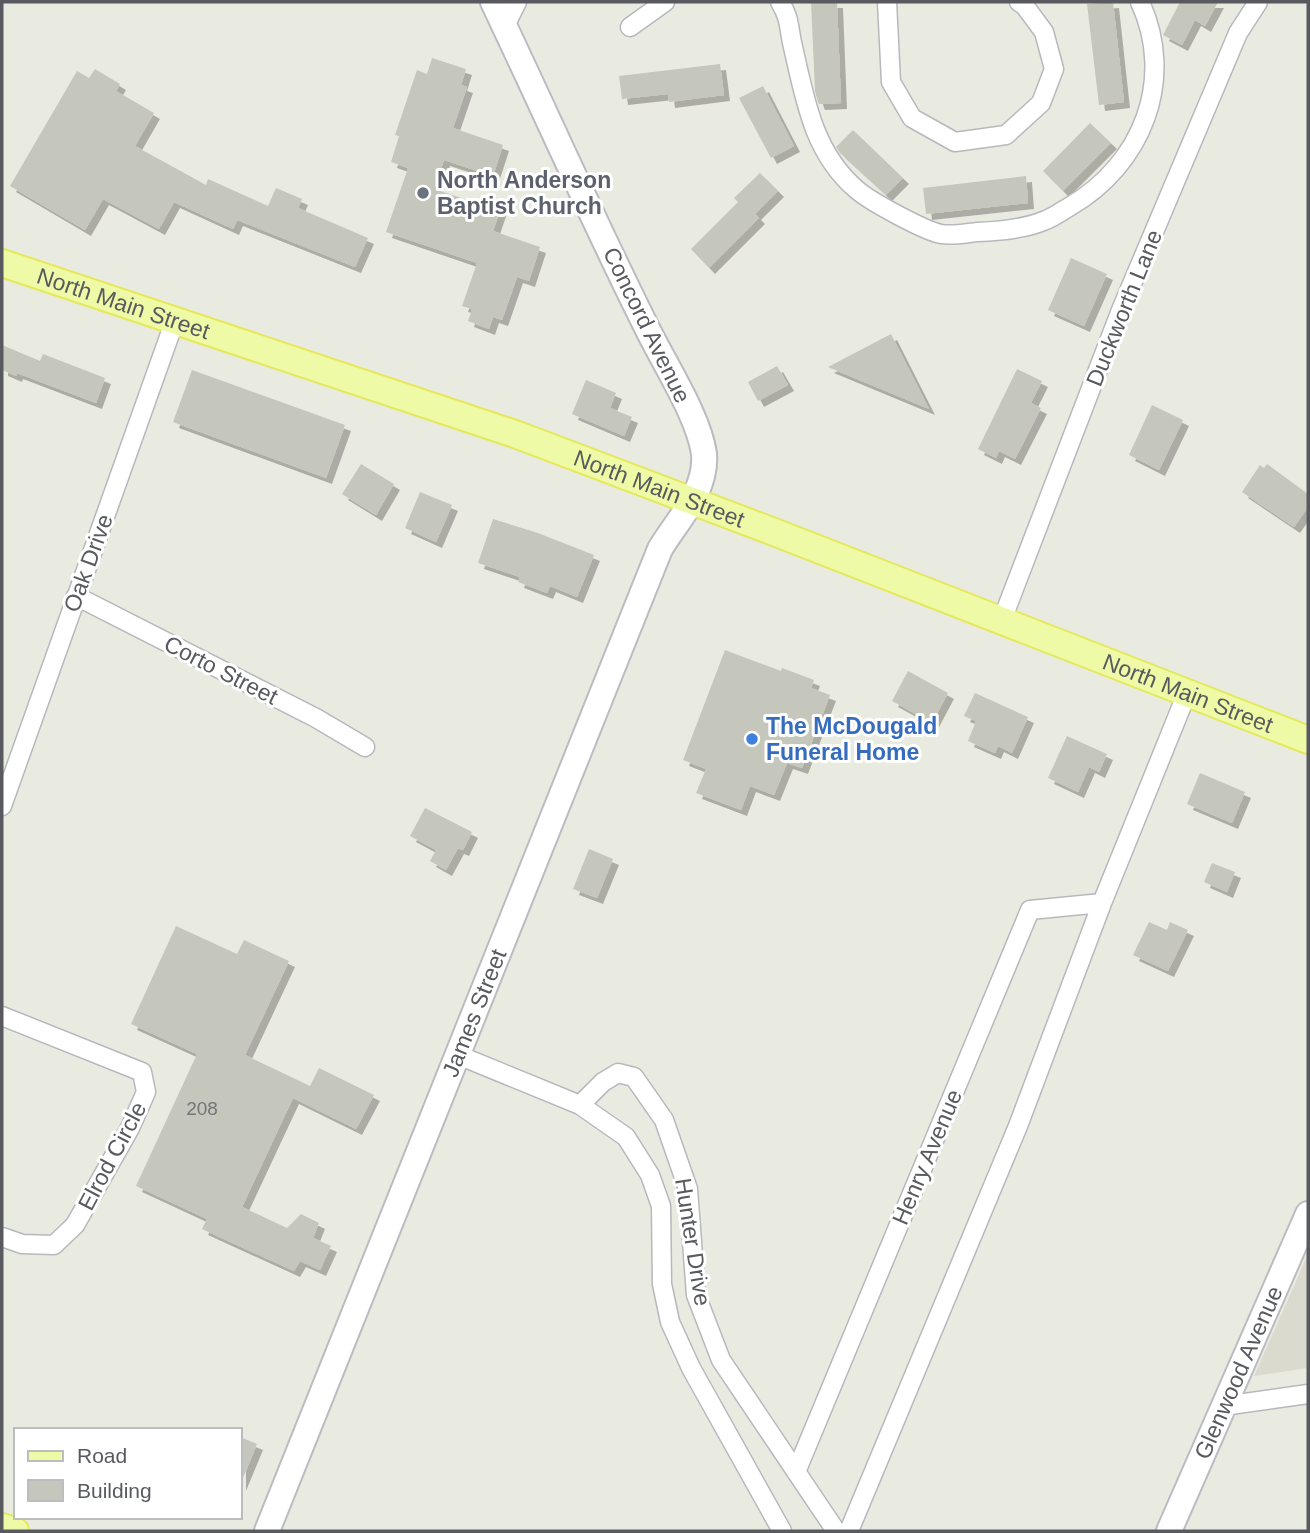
<svg xmlns="http://www.w3.org/2000/svg" width="1310" height="1533" viewBox="0 0 1310 1533" font-family="Arial,sans-serif">
	<style>
		.education { fill: #dadbce }
		.building { fill: #c5c6bc; filter: url(#shadow) }
		.lines { fill: none; stroke-linecap: round; stroke-linejoin: round }
		.street-casing { stroke: #b7b8be; stroke-width: 21 }
		.secondary-casing { stroke: #bbbbc3; stroke-width: 28 }
		.primary-casing { stroke: #e5e85b; stroke-width: 30 }
		.street { stroke: #fff; stroke-width: 18 }
		.secondary { stroke: #fff; stroke-width: 24 }
		.primary { stroke: #eefaa6; stroke-width: 26 }
		.worship-dot { fill: #6b7280; stroke: #fff; stroke-width: 2.5 }
		.shop-dot { fill: #3f7fe0; stroke: #fff; stroke-width: 2.5 }
		.labels { text-anchor: middle; dominant-baseline: central; stroke-width: 6; stroke-linejoin: round; paint-order: stroke }
		.number-label { font-size: 19px; fill: #737577 }
		.worship-label { font-size: 23px; font-weight: bold; fill: #5b616d; stroke: #fff; text-anchor: start }
		.street-label { font-size: 23px; fill: #585a60; stroke: #fff }
		.shop-label { font-size: 23px; font-weight: bold; fill: #366cbe; stroke: #fff; text-anchor: start }
	</style>
	<defs>
		<filter id="shadow"><feDropShadow dx="6" dy="6" stdDeviation="0" flood-color="#0004"/></filter>
	</defs>
	<rect width="100%" height="100%" fill="#eaebe0"/>
	<path class="education" d="M 1308,1254 L 1308,1368 L 1254,1376 Z"/>
	<path class="building" d="M 811,2 L 837,2 L 841,103 L 819,104 L 818,102 L 815,91 Z
		M 1113,2 L 1124,102 L 1099,105 L 1087,4 Z
		M 1180,2 L 1218,2 L 1205,26 L 1195,20 L 1182,45 L 1163,35 Z
		M 432,58 L 466,69 L 461,85 L 467,87 L 453,128 L 503,145 L 493,176 L 444,160 L 434,189 L 486,206 L 489,197 L 503,202 L 493,231 L 540,247 L 529,281 L 517,277 L 502,320 L 493,317 L 489,329 L 468,321 L 472,309 L 462,306 L 477,263 L 386,232 L 408,168 L 391,162 L 399,136 L 395,135 L 417,70 L 427,74 Z
		M 720,64 L 724,95 L 669,102 L 668,94 L 622,99 L 619,76 Z
		M 95,69 L 120,84 L 116,91 L 154,113 L 135,146 L 206,185 L 208,179 L 268,206 L 276,188 L 302,199 L 298,208 L 368,238 L 355,267 L 237,220 L 233,229 L 174,202 L 159,229 L 103,199 L 85,230 L 10,186 L 77,71 L 89,78 Z
		M 763,86 L 794,146 L 771,158 L 739,98 Z
		M 1090,123 L 1111,143 L 1063,191 L 1043,171 Z
		M 853,130 L 903,178 L 886,195 L 840,153 L 836,147 Z
		M 760,173 L 778,191 L 755,214 L 759,218 L 709,268 L 691,249 L 738,202 L 734,198 Z
		M 1026,176 L 1028,203 L 926,214 L 923,188 Z
		M 1071,258 L 1107,274 L 1084,326 L 1048,310 Z
		M 891,334 L 929,409 L 828,367 Z
		M 2,345 L 40,361 L 43,354 L 105,378 L 96,403 L 17,373 L 16,376 L 2,370 Z
		M 777,366 L 788,385 L 758,401 L 748,382 Z
		M 1017,369 L 1042,381 L 1031,403 L 1041,408 L 1015,459 L 999,451 L 996,458 L 978,449 Z
		M 192,370 L 345,425 L 326,478 L 173,422 Z
		M 586,380 L 616,393 L 610,408 L 632,417 L 624,436 L 572,414 Z
		M 1152,405 L 1183,420 L 1159,470 L 1129,455 Z
		M 361,464 L 394,484 L 376,515 L 342,494 Z
		M 1267,464 L 1308,494 L 1308,507 L 1294,527 L 1242,492 L 1260,465 L 1264,468 Z
		M 420,492 L 452,505 L 436,542 L 405,528 Z
		M 493,519 L 538,533 L 594,555 L 577,597 L 550,586 L 547,593 L 518,582 L 520,577 L 478,563 Z
		M 725,650 L 781,671 L 782,668 L 814,680 L 811,688 L 830,695 L 802,768 L 787,763 L 774,795 L 750,786 L 741,810 L 696,793 L 706,769 L 683,760 Z
		M 908,671 L 948,693 L 932,723 L 892,701 Z
		M 975,693 L 1028,717 L 1012,753 L 998,746 L 995,753 L 968,741 L 976,721 L 964,716 Z
		M 1067,736 L 1107,754 L 1099,772 L 1089,767 L 1078,792 L 1048,778 Z
		M 1200,773 L 1245,792 L 1232,823 L 1187,804 Z
		M 425,808 L 472,832 L 463,850 L 458,848 L 446,870 L 430,861 L 436,850 L 410,836 Z
		M 589,849 L 613,859 L 597,898 L 573,889 Z
		M 1212,863 L 1235,872 L 1227,892 L 1204,882 Z
		M 1149,922 L 1167,930 L 1170,922 L 1188,930 L 1168,971 L 1133,955 Z
		M 176,926 L 237,954 L 244,940 L 289,961 L 245,1055 L 310,1086 L 319,1068 L 374,1095 L 356,1129 L 293,1098 L 242,1207 L 287,1228 L 301,1214 L 319,1223 L 313,1238 L 331,1246 L 320,1270 L 300,1261 L 294,1271 L 202,1229 L 207,1219 L 136,1186 L 197,1054 L 131,1024 Z
		M 240,1437 L 257,1444 L 240,1485 Z"/>
	<g class="lines">
		<g class="street-casing">
			<path id="street" d="M 780,2 C 791,20 788,27 793,47 C 805,99 813,152 856,189 C 869,201 925,231 941,234 C 952,236 967,233 978,232 C 1001,231 1025,229 1046,220 C 1054,217 1062,211 1069,207 C 1142,165 1176,80 1140,2
				M 887,2 L 891,82 L 912,118 L 955,142 L 1006,135 L 1041,103 L 1054,69 L 1044,32 L 1024,5 L 1019,2
				M 505,26 L 517,2
				M 630,27 L 665,2
				M 76,596 L 316,718 L 365,747
				M 1002,620 L 1121,310 L 1238,33 L 1258,2
				M 2,806 L 175,320
				M 2,1016 L 142,1072 L 146,1092 L 130,1128 L 75,1225 L 54,1245 L 22,1244 L 2,1237
				M 458,1055 L 580,1105 L 626,1137 L 650,1175 L 661,1206 L 662,1284 L 670,1322 L 691,1368 L 782,1531
				M 580,1105 L 603,1082 L 618,1073 L 634,1077 L 664,1120 L 688,1189 L 696,1295 L 721,1360 L 836,1531
				M 1223,1406 L 1308,1394
				M 796,1472 L 1030,910 L 1102,903
				M 849,1531 L 1018,1126 L 1102,903 L 1187,693"/>
		</g>
		<g class="secondary-casing">
			<g id="secondary">
				<path id="s1" d="M 267,1531 L 660,549 C 678,519 707,491 704,454 C 699,416 662,360 645,324 C 592,218 544,109 493,2"/>
				<path id="s2" d="M 1169,1531 L 1308,1214"/>
			</g>
		</g>
		<g class="primary-casing">
			<g id="primary">
				<path id="s3" d="M 2,263 L 515,434 L 774,532 L 1308,740"/>
				<path d="M 2,1527 L 15,1531"/>
			</g>
		</g>
		<use href="#street" class="street"/>
		<use href="#secondary" class="secondary"/>
		<use href="#primary" class="primary"/>
	</g>
	<circle class="worship-dot" cx="423" cy="193" r="7"/>
	<circle class="shop-dot" cx="752" cy="739" r="7"/>
	<g class="labels">
		<g class="number-label">
			<text x="202" y="1108">208</text>
		</g>
		<g class="worship-label">
			<text x="437" y="180">North Anderson<tspan x="437" dy="26">Baptist Church</tspan></text>
		</g>
		<g class="street-label">
			<text stroke="none"><textPath href="#s3" startOffset="128">North Main Street</textPath></text>
			<text transform="translate(1124 308) rotate(-68)">Duckworth Lane</text>
			<text transform="translate(647 325) rotate(64)">Concord Avenue</text>
			<text stroke="none"><textPath href="#s3" startOffset="695">North Main Street</textPath></text>
			<text transform="translate(88 563) rotate(-70)">Oak Drive</text>
			<text transform="translate(221 670) rotate(27)">Corto Street</text>
			<text stroke="none"><textPath href="#s3" startOffset="1262">North Main Street</textPath></text>
			<text stroke="none"><textPath href="#s1" startOffset="558">James Street</textPath></text>
			<text transform="translate(112 1156) rotate(-62)">Elrod Circle</text>
			<text transform="translate(927 1157) rotate(-67)">Henry Avenue</text>
			<text transform="translate(693 1242) rotate(81)">Hunter Drive</text>
			<text stroke="none"><textPath href="#s2" startOffset="173">Glenwood Avenue</textPath></text>
		</g>
		<g class="shop-label">
			<text x="766" y="726">The McDougald<tspan x="766" dy="26">Funeral Home</tspan></text>
		</g>
	</g>
	<rect width="1310" height="1533" fill="none" stroke="#585a60" stroke-width="7"/>
	<rect x="14" y="1428" width="228" height="91" fill="#ffffff" stroke="#bcbdbf" stroke-width="2"/>
	<rect x="28" y="1451" width="35" height="10" fill="#eefaa6" stroke="#bcbdbf" stroke-width="2"/>
	<text x="77" y="1463" font-size="21" fill="#585a60">Road</text>
	<rect x="28" y="1480" width="35" height="21" fill="#c5c6bc" stroke="#bcbdbf" stroke-width="2"/>
	<text x="77" y="1498" font-size="21" fill="#585a60">Building</text>
</svg>
